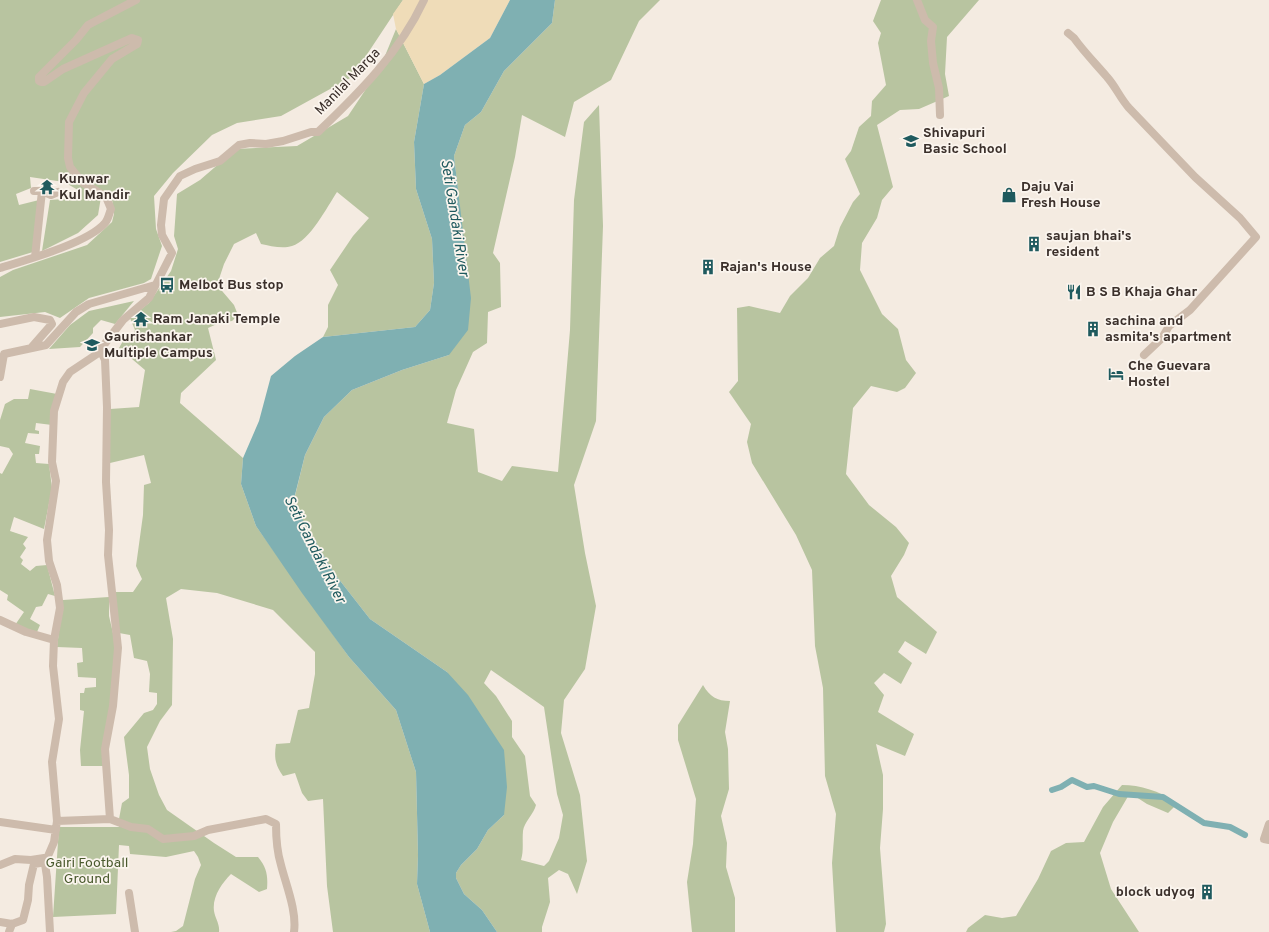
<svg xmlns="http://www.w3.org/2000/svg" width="1269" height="932" viewBox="0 0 1269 932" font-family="Overpass,sans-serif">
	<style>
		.green { fill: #b8c4a0; fill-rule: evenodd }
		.sand { fill: #efdcb8 }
		.water { fill: #7fb0b2 }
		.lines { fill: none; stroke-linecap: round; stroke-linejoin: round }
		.canal { stroke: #7fb0b2; stroke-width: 6 }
		.minor { stroke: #cdbbac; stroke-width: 8 }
		.labels { text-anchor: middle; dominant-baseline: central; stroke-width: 3.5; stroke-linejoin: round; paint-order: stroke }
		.street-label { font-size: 14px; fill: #3b302b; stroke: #fbf5ee }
		.poi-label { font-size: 14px; font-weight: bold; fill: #3b302b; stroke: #fbf5ee; text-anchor: start }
		.park-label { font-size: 14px; fill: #4a5a2e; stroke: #fbf5ee }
		.water-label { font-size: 15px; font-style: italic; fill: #1f5a5e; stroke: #fbf5ee }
	</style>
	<rect width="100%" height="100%" fill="#f4ebe1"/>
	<path class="green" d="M 0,0 L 403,0 L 352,77 L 281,116 L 237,123 L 212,135 L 173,173 L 154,196 L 156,229 L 162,246 L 151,279 L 144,283 L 89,298 L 60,318 L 45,312 L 0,317 L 0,277 L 13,270 L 87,245 L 112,222 L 114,214 L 112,199 L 102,191 L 98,215 L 78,233 L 42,251 L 50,200 L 77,198 L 78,190 L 64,182 L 30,177 L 31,188 L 16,194 L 19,205 L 39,200 L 33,252 L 0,262 Z
		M 555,0 L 660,0 L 639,21 L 611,80 L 574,102 L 565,137 L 522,115 L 515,157 L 493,253 L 500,263 L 501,307 L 488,312 L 487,343 L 473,352 L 456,390 L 447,423 L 474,429 L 478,472 L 502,481 L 512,466 L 558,472 L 570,330 L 574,200 L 584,122 L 599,105 L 603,226 L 596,421 L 574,485 L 585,553 L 596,606 L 585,669 L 564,700 L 561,733 L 580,795 L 587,861 L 577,894 L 568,874 L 559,870 L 548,878 L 550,902 L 542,927 L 542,932 L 497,932 L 482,910 L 464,894 L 456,878 L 456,873 L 461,865 L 477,849 L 488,830 L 504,815 L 447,672 L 370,619 L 334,573 L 293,504 L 305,455 L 324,417 L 352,390 L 402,370 L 449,355 L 460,208 L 454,156 L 465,125 L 481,112 L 504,71 L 552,23 ZM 491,670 L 544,707 L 557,794 L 563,815 L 559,838 L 549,861 L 544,866 L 521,860 C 524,850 522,841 523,831 C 524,822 534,814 536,805 L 530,796 L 525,756 L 512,737 L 512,721 L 496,696 L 484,683 Z
		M 881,0 L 979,0 L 947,37 L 945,74 L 949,96 L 919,109 L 900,110 L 877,125 L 893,187 L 882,200 L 877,218 L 862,243 L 860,270 L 882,314 L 898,329 L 906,360 L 916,373 L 905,388 L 897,392 L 871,386 L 853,408 L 846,474 L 869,505 L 896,527 L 909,543 L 904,555 L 891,576 L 897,597 L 937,632 L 926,654 L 905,641 L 898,652 L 912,663 L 901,684 L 884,673 L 874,683 L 884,695 L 878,712 L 914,734 L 905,756 L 876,744 L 883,775 L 883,809 L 880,848 L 886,924 L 884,932 L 836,932 L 832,863 L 836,814 L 825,776 L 823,688 L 815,646 L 812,570 L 796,535 L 752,463 L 747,442 L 751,424 L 729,392 L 738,381 L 737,308 L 749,306 L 780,313 L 790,296 L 808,278 L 820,258 L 834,246 L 840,227 L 853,202 L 860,194 L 845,159 L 851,151 L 859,127 L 871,116 L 872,101 L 886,85 L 878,43 L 881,33 L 873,21 Z
		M 396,29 L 424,84 L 414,142 L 416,189 L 432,239 L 434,283 L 430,310 L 415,327 L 323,337 L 328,327 L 328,305 L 338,285 L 330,270 L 353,236 L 369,218 L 337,192 C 327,207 310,241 292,246 C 283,249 270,246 261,244 L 256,233 L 234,244 L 224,264 L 217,285 L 234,305 L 238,315 L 232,321 L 219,323 L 208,328 L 216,360 L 181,393 L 180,403 L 243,458 L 241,484 L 256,526 L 349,657 L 396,710 L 416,772 L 418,855 L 417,884 L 430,932 L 333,932 L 327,886 L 323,799 L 308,801 L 302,793 L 295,773 L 283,776 C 275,765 274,757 276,744 L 290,743 L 298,710 L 309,708 L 315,674 L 315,652 L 273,610 L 217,593 L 181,589 L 166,598 L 173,639 L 172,705 L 160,721 L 147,747 L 150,769 L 159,795 L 167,810 L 214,843 L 236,857 L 258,857 C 267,868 268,876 267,889 L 259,892 L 231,874 C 222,883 212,897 214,911 C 215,918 220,924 219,932 L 171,932 L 176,931 L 183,926 L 195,879 L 201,865 L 198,857 L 194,851 L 166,857 L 130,854 L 129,846 L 119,845 L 116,914 L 53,917 L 59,827 L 119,827 L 119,819 L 122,803 L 129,798 L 129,775 L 124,737 L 144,713 L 153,710 L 157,704 L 157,693 L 149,692 L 150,674 L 147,661 L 134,658 L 130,635 L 119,633 L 115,592 L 133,592 L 142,579 L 136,566 L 143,515 L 144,485 L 151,483 L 144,455 L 110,463 L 110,409 L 139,407 L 145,370 L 119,348 L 123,341 L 131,342 L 135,330 L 130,318 L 149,303 L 171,271 L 178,249 L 174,236 L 177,194 L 200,180 L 236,149 L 297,146 L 348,116 L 380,68 Z
		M 134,301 L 115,324 L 101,320 L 93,328 L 93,333 L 80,347 L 49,349 L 70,325 L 89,311 Z
		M 30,389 L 57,394 L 52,425 L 36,423 L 35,430 L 39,431 L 39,434 L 28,433 L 25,443 L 40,446 L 39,454 L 35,454 L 36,463 L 49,464 L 52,488 L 44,529 L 14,517 L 10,531 L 28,537 L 23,544 L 26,548 L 20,557 L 23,560 L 21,564 L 30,571 L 36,566 L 47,565 L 55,596 L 48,594 L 42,606 L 36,607 L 30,619 L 40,625 L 37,632 L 15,625 L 24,612 L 7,600 L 8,595 L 0,590 L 0,473 L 2,474 L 13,454 L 9,448 L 0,446 L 0,420 L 5,404 L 14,399 L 28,399 Z
		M 109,597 L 109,616 L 116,646 L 104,766 L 81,766 L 80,750 L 84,711 L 80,710 L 80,693 L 84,693 L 85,688 L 96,687 L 96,678 L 78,677 L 77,663 L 83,662 L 82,648 L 57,647 L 63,600 Z
		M 703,685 C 710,697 717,701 730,701 L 725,732 L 728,749 L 729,789 L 721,816 L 727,843 L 726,867 L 735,898 L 735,932 L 692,932 L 687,882 L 693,844 L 696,799 L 678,740 L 678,725 Z
		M 1122,785 C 1140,785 1160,791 1175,802 L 1175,806 L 1168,813 L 1147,804 L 1130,793 L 1113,822 L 1100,853 L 1111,889 L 1139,932 L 966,932 L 968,928 L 985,915 L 1002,918 L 1016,916 L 1038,879 L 1051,851 L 1066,843 L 1084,842 L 1103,807 Z"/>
	<path class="sand" d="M 403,0 L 510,0 L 490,38 L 440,75 L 424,84 L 396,29 L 393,14 Z"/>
	<path class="water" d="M 510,0 L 555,0 L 552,23 L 504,71 L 481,112 L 465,125 L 454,156 L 471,298 L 468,330 L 449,355 L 402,370 L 352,390 L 324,417 L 305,455 L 293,503 L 334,573 L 370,619 L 447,672 L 468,695 L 504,750 L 507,787 L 504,815 L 488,830 L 477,849 L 461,865 L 456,873 L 456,878 L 464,894 L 482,910 L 497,932 L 430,932 L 417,884 L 418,855 L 416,772 L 396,710 L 349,657 L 302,593 L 256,526 L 241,484 L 243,458 L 259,421 L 271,376 L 295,356 L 323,337 L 415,327 L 430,310 L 434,283 L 432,239 L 416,189 L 414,142 L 424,84 L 440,75 L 490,38 Z"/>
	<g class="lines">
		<path class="canal" d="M 1052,790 L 1061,787 L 1072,780 L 1087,787 L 1094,786 L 1119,794 L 1163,797 L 1204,823 L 1230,827 L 1245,835"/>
		<path class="minor" d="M 917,0 L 925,20 L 933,27 L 931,41 L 933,63 L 939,88 L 940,115
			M 1068,33 L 1074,38 C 1084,52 1096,64 1107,77 C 1116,87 1120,98 1129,108 L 1195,177 L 1240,218 L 1256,237 L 1190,310 L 1169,326 L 1162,338 L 1144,355
			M 34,191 L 42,191 L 35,257
			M 42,191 L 51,195 L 58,192
			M 0,268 C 26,260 88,243 105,223 C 108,220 109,214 111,209 L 106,197 L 82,182 L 70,167 L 68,158 L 69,122 L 84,93 L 112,59 L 137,44 L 138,40 L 132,38 L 63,69 L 44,82 L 41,82 L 39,81 L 39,77 L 76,40 L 88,25 L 136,0
			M 0,324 L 34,317 L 50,320 L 52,324 L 31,348
			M 100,349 L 105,360 L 107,407 L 106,482 L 109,530 L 108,555 L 118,648 L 113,706 L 105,749 L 110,819
			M 0,377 L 4,354 L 46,345 L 76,312 L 89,304 L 155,285
			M 0,620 L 26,632 L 54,640
			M 57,821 L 110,819 L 131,827 L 148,829 L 163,839 L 194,836 L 208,830 L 266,819 L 276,824 C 276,837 277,852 281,865 C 286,885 297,911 294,932
			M 0,822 L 56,830
			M 1269,824 L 1264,839 L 1269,840
			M 0,865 L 15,859 L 31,860 L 44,858 L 47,877 L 50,932
			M 129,893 L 135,932
			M 0,922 L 12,924 L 23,920 L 28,900 L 29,885 L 34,864 L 40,863 L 48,856 L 54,842 L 57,821 L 52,762 L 59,719 L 53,666 L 54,640 L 60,608 L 57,585 L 49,561 L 47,540 L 56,481 L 52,462 L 54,411 L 63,382 L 70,372 L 97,354 L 123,320 L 149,298 L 172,253 L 162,235 L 161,225 L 164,199 L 180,176 L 195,169 L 220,161 L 239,145 L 250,143 L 266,144 L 283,141 L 311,132 L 318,132 C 359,93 400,52 424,0
			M 9,932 L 12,924"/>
	</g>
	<defs>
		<g id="school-bare" transform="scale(1.2)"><path d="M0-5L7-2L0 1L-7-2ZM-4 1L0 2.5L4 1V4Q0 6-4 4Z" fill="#1f5a5e" stroke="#fbf5ee" stroke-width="2.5" paint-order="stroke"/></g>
		<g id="temple-bare" transform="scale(1.2)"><path d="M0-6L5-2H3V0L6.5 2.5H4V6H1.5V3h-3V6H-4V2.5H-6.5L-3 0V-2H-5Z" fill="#1f5a5e" stroke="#fbf5ee" stroke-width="2.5" paint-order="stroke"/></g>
		<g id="shop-bare" transform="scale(1.2)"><path d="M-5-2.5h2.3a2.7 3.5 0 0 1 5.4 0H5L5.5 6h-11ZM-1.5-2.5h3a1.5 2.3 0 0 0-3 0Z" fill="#1f5a5e" stroke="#fbf5ee" stroke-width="2.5" paint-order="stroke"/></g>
		<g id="building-bare" transform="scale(1.2)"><path d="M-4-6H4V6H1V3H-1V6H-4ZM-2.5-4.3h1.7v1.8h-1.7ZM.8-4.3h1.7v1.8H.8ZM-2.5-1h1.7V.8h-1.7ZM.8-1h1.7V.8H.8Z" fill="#1f5a5e" stroke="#fbf5ee" stroke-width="2.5" paint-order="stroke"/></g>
		<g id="bus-bare" transform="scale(1.2)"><path d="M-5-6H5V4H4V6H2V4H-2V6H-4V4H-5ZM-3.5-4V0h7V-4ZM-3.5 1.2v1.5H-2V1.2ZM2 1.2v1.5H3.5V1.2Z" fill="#1f5a5e" stroke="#fbf5ee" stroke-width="2.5" paint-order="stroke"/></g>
		<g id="restaurant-bare" transform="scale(1.2)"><path d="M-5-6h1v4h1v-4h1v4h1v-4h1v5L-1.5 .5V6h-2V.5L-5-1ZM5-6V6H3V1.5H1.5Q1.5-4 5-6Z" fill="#1f5a5e" stroke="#fbf5ee" stroke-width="2.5" paint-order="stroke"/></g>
		<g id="university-bare" transform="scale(1.2)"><path d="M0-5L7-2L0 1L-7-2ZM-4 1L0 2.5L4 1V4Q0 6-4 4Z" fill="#1f5a5e" stroke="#fbf5ee" stroke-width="2.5" paint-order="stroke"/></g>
		<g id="hotel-bare" transform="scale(1.2)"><path d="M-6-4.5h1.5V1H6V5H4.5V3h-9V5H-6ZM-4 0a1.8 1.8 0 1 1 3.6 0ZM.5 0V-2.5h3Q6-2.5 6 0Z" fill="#1f5a5e" stroke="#fbf5ee" stroke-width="2.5" paint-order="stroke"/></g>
	</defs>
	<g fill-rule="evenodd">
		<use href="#school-bare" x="911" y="141"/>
		<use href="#temple-bare" x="47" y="187"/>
		<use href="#shop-bare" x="1009" y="195"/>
		<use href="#building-bare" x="1034" y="244"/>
		<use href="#building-bare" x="708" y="267"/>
		<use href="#bus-bare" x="167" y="285"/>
		<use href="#restaurant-bare" x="1074" y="292"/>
		<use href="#temple-bare" x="141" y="319"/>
		<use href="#building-bare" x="1093" y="329"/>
		<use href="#university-bare" x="92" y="345"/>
		<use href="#hotel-bare" x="1116" y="374"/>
		<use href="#building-bare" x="1207" y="892"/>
	</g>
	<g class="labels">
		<g class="street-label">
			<text transform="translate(348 82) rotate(-46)">Manilal Marga</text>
		</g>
		<g class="poi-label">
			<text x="923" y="133">Shivapuri<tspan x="923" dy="16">Basic School</tspan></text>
			<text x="59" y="179">Kunwar<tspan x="59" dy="16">Kul Mandir</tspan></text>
			<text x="1021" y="187">Daju Vai<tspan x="1021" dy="16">Fresh House</tspan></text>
			<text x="1046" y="236">saujan bhai's<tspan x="1046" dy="16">resident</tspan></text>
			<text x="720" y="267">Rajan's House</text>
			<text x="179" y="285">Melbot Bus stop</text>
			<text x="1086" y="292">B S B Khaja Ghar</text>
			<text x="153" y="319">Ram Janaki Temple</text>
			<text x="1105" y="321">sachina and<tspan x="1105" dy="16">asmita's apartment</tspan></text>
			<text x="104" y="337">Gaurishankar<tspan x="104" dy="16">Multiple Campus</tspan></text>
			<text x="1128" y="366">Che Guevara<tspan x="1128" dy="16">Hostel</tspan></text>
			<text x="1195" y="892" text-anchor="end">block udyog</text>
		</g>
		<g class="park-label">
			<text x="87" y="863">Gairi Football<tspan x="87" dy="16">Ground</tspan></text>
		</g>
		<g class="water-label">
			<text transform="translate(454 218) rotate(81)">Seti Gandaki River</text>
			<text transform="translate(314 550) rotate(63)">Seti Gandaki River</text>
		</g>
	</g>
</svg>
